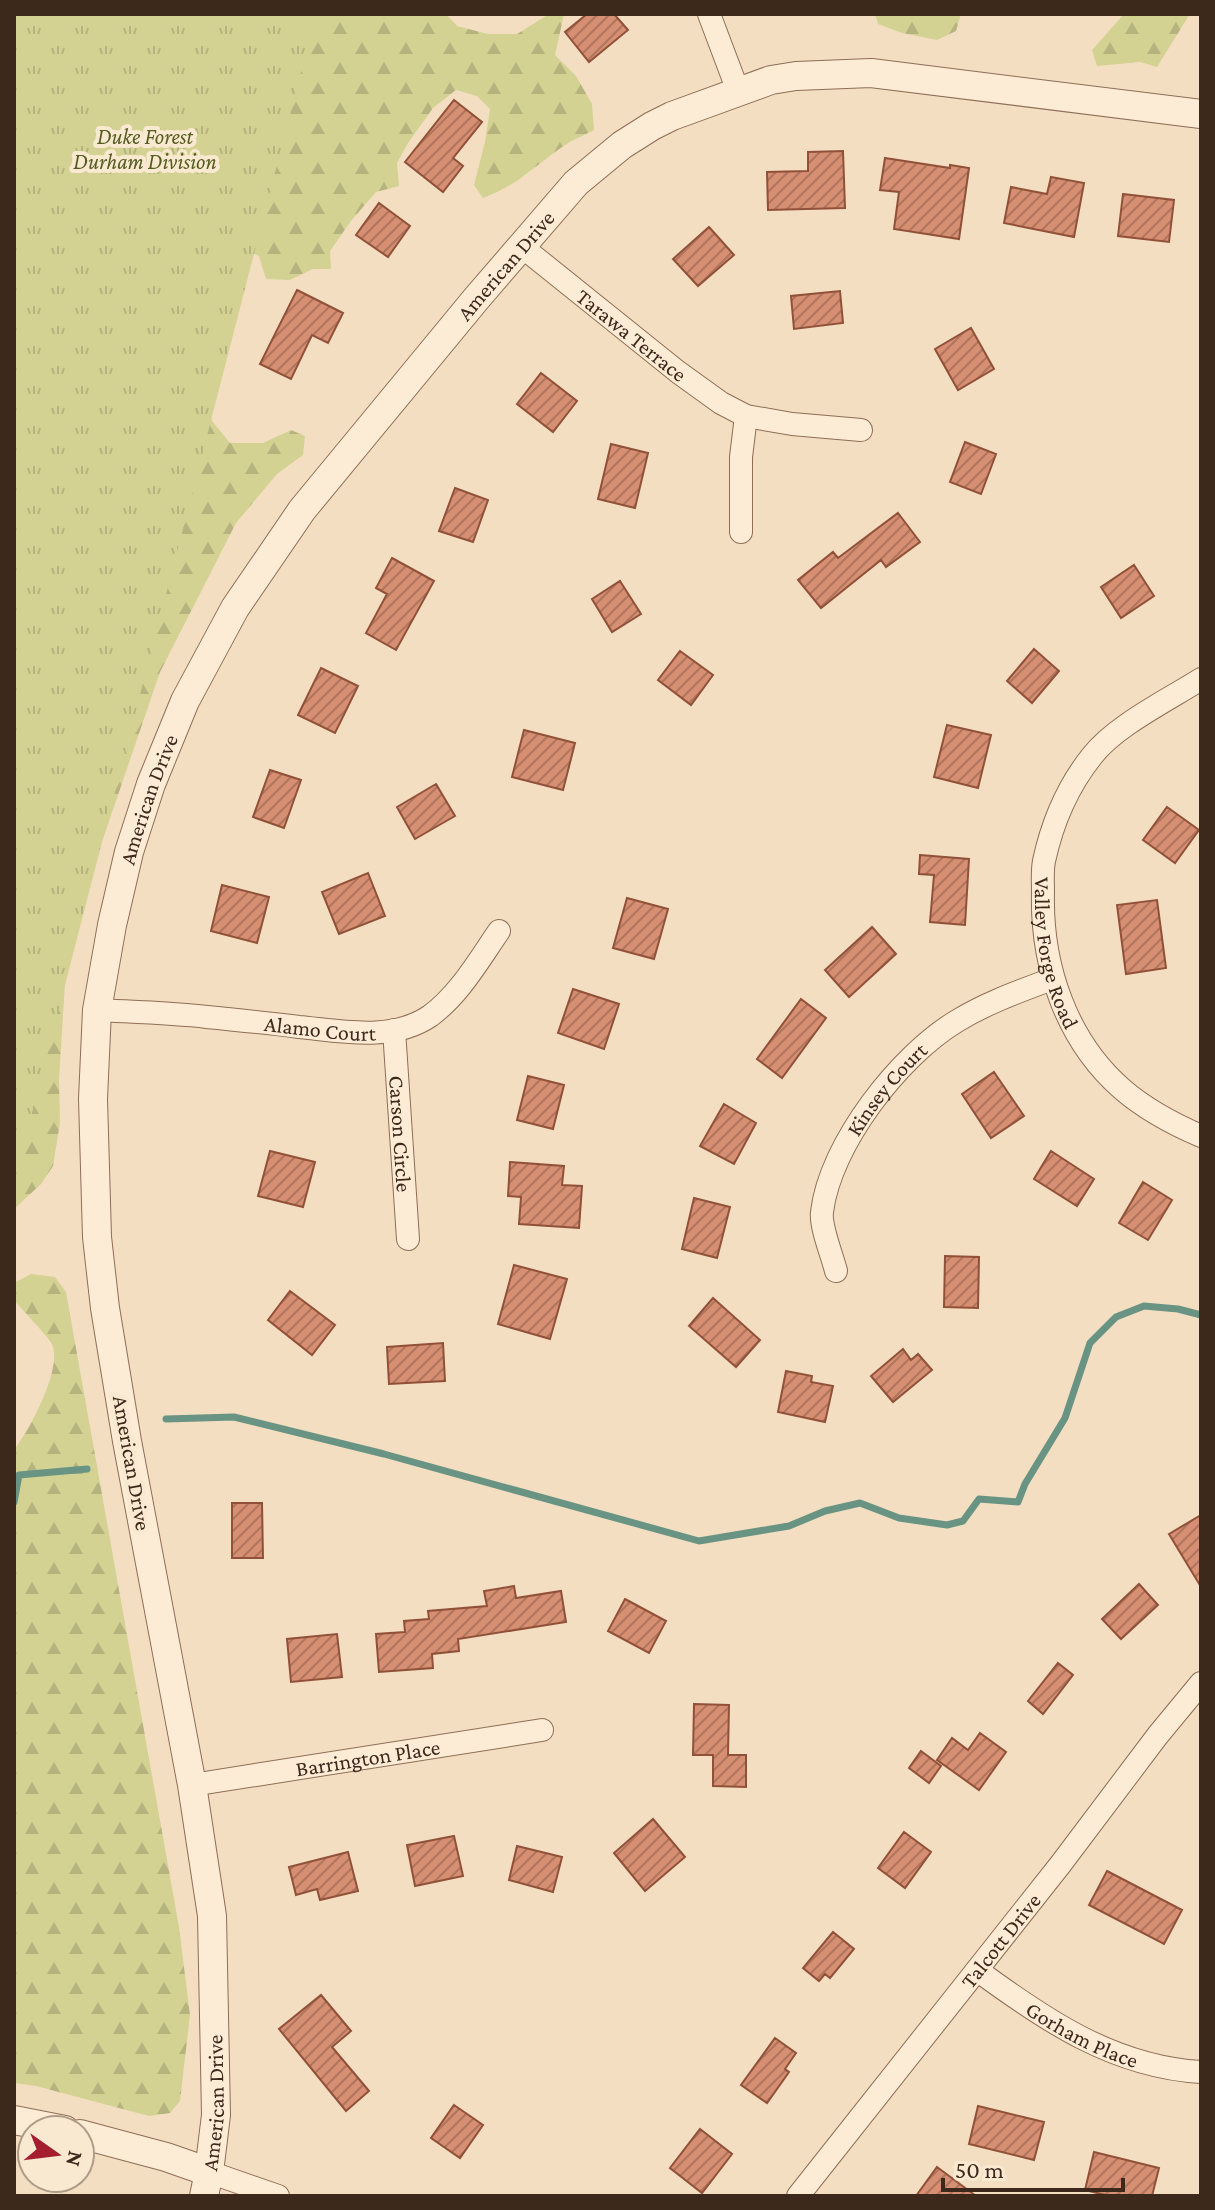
<svg xmlns="http://www.w3.org/2000/svg" width="1215" height="2210" viewBox="0 0 1215 2210" font-family="'Crimson Pro',serif">
	<style>
		.forest { fill: url(#forest-firs) }
		.park { fill: url(#park-tufts) }
		.lines { fill: none; stroke-linecap: round; stroke-linejoin: round }
		.stream { stroke: #699484; stroke-width: 7 }
		.building { fill: url(#building-hatch); stroke: #915139; stroke-width: 2 }
		.minor-casing { stroke: #8f6d56; stroke-width: 24 }
		.tertiary-casing { stroke: #8f6d56; stroke-width: 30 }
		.minor { stroke: #fdecd5; stroke-width: 22 }
		.tertiary { stroke: #fdecd5; stroke-width: 28 }
		.labels { text-anchor: middle; dominant-baseline: central; stroke-width: 8; stroke-linejoin: round; paint-order: stroke }
		.park-label { font-size: 22px; font-style: italic; fill: #545c20; stroke: #f9e9d1 }
		.street-label { font-size: 22px; fill: #3d281c; stroke: #f9e9d1 }
	</style>
	<defs>
		<pattern id="forest-firs" width="22" height="20" patternUnits="userSpaceOnUse" patternTransform="scale(2)"><rect width="22" height="20" fill="#d3d293"/><path d="M5 1l3.5 6h-7zM16 11l3.5 6h-7z" fill="#b6b47e"/></pattern>
		<pattern id="park-tufts" width="24" height="20" patternUnits="userSpaceOnUse" patternTransform="scale(2)"><rect width="24" height="20" fill="#d3d293"/><path d="M3 7l-1-3M5 7V3M7 7l1-3M15 17l-1-3M17 17v-4M19 17l1-3" fill="none" stroke="#b6b47e"/></pattern>
		<pattern id="building-hatch" width="6" height="6" patternUnits="userSpaceOnUse" patternTransform="scale(2)"><rect width="6" height="6" fill="#d68f72"/><path d="M-1 1l2-2M0 6l6-6M5 7l2-2" fill="none" stroke="#af755d"/></pattern>
	</defs>
	<rect width="100%" height="100%" fill="#f3dec1"/>
	<path class="forest" d="M 14,14 L 446,14 L 457,26 L 488,34 L 517,34 L 549,14 L 564,14 L 555,55 L 576,76 L 592,104 L 594,130 C 585,135 574,139 565,145 C 537,164 517,186 483,198 L 474,185 L 485,142 L 490,109 L 477,96 L 456,90 L 433,108 L 408,143 L 397,163 L 399,186 L 376,192 L 351,221 L 330,251 L 331,269 L 313,269 L 290,280 L 266,279 L 259,256 L 246,251 L 200,381 L 212,421 L 230,443 L 263,443 L 291,430 L 305,436 L 303,455 L 277,474 L 236,523 L 160,672 L 90,877 L 65,983 L 59,1080 L 60,1123 L 53,1166 L 41,1184 L 14,1209 Z
		M 875,14 L 961,14 L 956,31 L 937,40 L 902,33 L 878,24 Z
		M 1124,14 L 1190,14 L 1157,67 L 1140,62 L 1097,66 L 1092,50 Z
		M 31,1274 L 55,1277 L 66,1292 L 179,1927 L 190,2015 L 180,2101 L 170,2113 L 149,2116 L 36,2086 L 14,2083 L 14,1450 C 29,1430 63,1369 52,1344 C 47,1335 22,1310 14,1300 L 14,1283 Z"/>
	<path class="park" d="M 14,14 L 316,14 L 26,1136 L 14,1142 Z"/>
	<g class="lines">
		<path class="stream" d="M 166,1419 L 234,1417 L 384,1454 L 699,1541 L 789,1526 L 825,1511 L 860,1503 L 899,1518 L 947,1525 L 963,1521 L 979,1499 L 1018,1502 L 1025,1484 L 1065,1418 L 1090,1343 L 1116,1317 L 1144,1306 L 1178,1309 L 1201,1315
			M 14,1502 L 19,1475 L 87,1469"/>
	</g>
	<path class="building" d="M 587,14 L 614,14 L 628,30 L 589,62 L 565,32 Z
		M 454,100 L 482,122 L 453,158 L 463,166 L 443,192 L 405,162 Z
		M 843,151 L 845,208 L 768,210 L 767,172 L 808,171 L 808,152 Z
		M 885,158 L 950,168 L 950,165 L 969,168 L 959,239 L 894,229 L 899,192 L 880,190 Z
		M 1051,177 L 1084,183 L 1074,237 L 1004,223 L 1011,187 L 1047,194 Z
		M 1123,194 L 1174,200 L 1169,242 L 1118,236 Z
		M 379,203 L 410,226 L 388,257 L 356,235 Z
		M 709,227 L 734,255 L 698,286 L 673,259 Z
		M 297,290 L 343,313 L 328,343 L 312,335 L 291,379 L 260,364 Z
		M 840,291 L 843,323 L 794,329 L 791,296 Z
		M 971,328 L 994,369 L 958,390 L 935,349 Z
		M 541,373 L 577,401 L 553,432 L 517,404 Z
		M 965,442 L 996,454 L 981,494 L 950,482 Z
		M 611,444 L 648,453 L 635,508 L 598,499 Z
		M 455,488 L 488,500 L 473,542 L 439,531 Z
		M 898,513 L 920,542 L 886,567 L 881,560 L 821,608 L 798,580 L 833,552 L 838,558 Z
		M 392,558 L 434,581 L 396,650 L 366,633 L 387,594 L 376,588 Z
		M 1134,565 L 1154,596 L 1121,618 L 1101,587 Z
		M 620,581 L 641,614 L 612,632 L 592,599 Z
		M 1034,649 L 1059,671 L 1032,703 L 1007,681 Z
		M 680,651 L 713,675 L 691,705 L 658,680 Z
		M 321,668 L 358,686 L 335,733 L 298,715 Z
		M 947,725 L 991,735 L 978,788 L 934,777 Z
		M 524,730 L 575,743 L 563,790 L 512,777 Z
		M 270,770 L 301,780 L 284,828 L 253,817 Z
		M 436,784 L 455,816 L 415,839 L 397,807 Z
		M 1167,807 L 1199,830 L 1175,863 L 1143,840 Z
		M 920,855 L 969,859 L 965,925 L 930,922 L 934,875 L 919,874 Z
		M 368,873 L 385,916 L 339,934 L 322,892 Z
		M 222,885 L 269,897 L 257,943 L 211,931 Z
		M 627,898 L 668,909 L 654,959 L 613,948 Z
		M 1157,900 L 1166,968 L 1126,974 L 1117,905 Z
		M 872,927 L 896,954 L 849,997 L 825,970 Z
		M 573,989 L 619,1004 L 604,1049 L 558,1033 Z
		M 801,999 L 826,1018 L 782,1078 L 757,1059 Z
		M 994,1072 L 1024,1116 L 991,1138 L 962,1094 Z
		M 528,1076 L 564,1085 L 553,1129 L 517,1120 Z
		M 724,1104 L 756,1123 L 734,1164 L 700,1146 Z
		M 270,1151 L 315,1162 L 303,1207 L 258,1196 Z
		M 1051,1151 L 1094,1179 L 1077,1206 L 1034,1179 Z
		M 510,1162 L 564,1166 L 562,1185 L 582,1186 L 579,1228 L 519,1224 L 521,1197 L 508,1196 Z
		M 1143,1182 L 1172,1200 L 1148,1240 L 1119,1223 Z
		M 694,1198 L 730,1207 L 717,1258 L 682,1249 Z
		M 945,1256 L 979,1257 L 978,1308 L 944,1307 Z
		M 514,1265 L 567,1279 L 550,1339 L 498,1324 Z
		M 290,1291 L 335,1325 L 312,1355 L 268,1320 Z
		M 713,1298 L 760,1340 L 736,1367 L 689,1326 Z
		M 443,1343 L 445,1381 L 389,1384 L 387,1347 Z
		M 903,1349 L 911,1360 L 918,1354 L 932,1370 L 893,1402 L 871,1376 Z
		M 786,1371 L 812,1376 L 811,1382 L 833,1386 L 825,1422 L 778,1412 Z
		M 232,1503 L 262,1503 L 263,1558 L 232,1558 Z
		M 1201,1515 L 1201,1587 L 1169,1534 Z
		M 1139,1584 L 1158,1605 L 1121,1639 L 1102,1619 Z
		M 514,1586 L 516,1598 L 561,1591 L 566,1622 L 458,1639 L 459,1651 L 432,1654 L 433,1668 L 379,1672 L 376,1634 L 405,1632 L 404,1621 L 429,1619 L 428,1611 L 487,1606 L 484,1591 Z
		M 625,1599 L 666,1621 L 649,1653 L 608,1631 Z
		M 337,1634 L 342,1677 L 291,1682 L 287,1639 Z
		M 1058,1663 L 1073,1675 L 1043,1714 L 1028,1701 Z
		M 694,1704 L 729,1705 L 728,1755 L 746,1755 L 746,1787 L 713,1786 L 713,1755 L 693,1755 Z
		M 980,1733 L 1006,1752 L 979,1790 L 937,1760 L 952,1738 L 968,1750 Z
		M 921,1751 L 941,1766 L 929,1783 L 909,1768 Z
		M 653,1819 L 685,1857 L 645,1891 L 614,1853 Z
		M 904,1832 L 931,1852 L 905,1888 L 878,1868 Z
		M 454,1836 L 463,1876 L 415,1886 L 407,1845 Z
		M 517,1846 L 562,1857 L 553,1892 L 509,1880 Z
		M 348,1852 L 358,1891 L 320,1900 L 317,1889 L 296,1895 L 289,1867 Z
		M 1107,1871 L 1182,1910 L 1164,1944 L 1089,1905 Z
		M 833,1932 L 854,1949 L 830,1978 L 825,1974 L 819,1981 L 803,1968 Z
		M 321,1995 L 351,2031 L 332,2047 L 369,2091 L 346,2111 L 279,2029 Z
		M 775,2038 L 796,2053 L 785,2069 L 789,2072 L 767,2103 L 741,2085 Z
		M 454,2105 L 483,2125 L 460,2158 L 431,2138 Z
		M 978,2106 L 1044,2122 L 1034,2160 L 969,2144 Z
		M 700,2129 L 732,2154 L 702,2193 L 670,2168 Z
		M 1094,2152 L 1159,2168 L 1152,2196 L 1109,2196 L 1085,2190 Z
		M 937,2167 L 976,2196 L 916,2196 Z"/>
	<g class="lines">
		<g class="minor-casing">
			<g id="minor">
				<path d="M 709,14 L 738,91"/>
				<path id="s1" d="M 521,246 L 678,372 L 721,403 L 746,416 L 792,424 L 861,430"/>
				<path d="M 741,532 L 741,457 L 746,416"/>
				<path id="s2" d="M 1201,679 C 1168,700 1115,726 1092,756 C 1068,786 1052,824 1044,861 C 1042,871 1043,882 1043,892 C 1041,965 1066,1040 1122,1089 C 1145,1109 1173,1124 1201,1136"/>
				<path id="s3" d="M 97,1010 C 134,1012 171,1013 207,1017 C 238,1020 268,1023 299,1027 C 341,1031 392,1042 430,1016 C 459,995 479,960 499,931"/>
				<path id="s4" d="M 394,1030 L 408,1239"/>
				<path id="s5" d="M 836,1271 C 832,1255 820,1226 822,1212 C 830,1144 900,1055 957,1021 C 986,1003 1020,991 1052,979"/>
				<path id="s6" d="M 192,1785 L 542,1730"/>
				<path id="s7" d="M 977,1970 C 1045,2020 1114,2067 1201,2072"/>
				<path d="M 209,2172 L 278,2196"/>
				<path id="s8" d="M 798,2196 L 1060,1865 L 1158,1735 L 1201,1683"/>
			</g>
		</g>
		<g class="tertiary-casing">
			<g id="tertiary">
				<path d="M 14,2120 L 65,2130"/>
				<path d="M 80,2134 L 166,2157 L 209,2172"/>
				<path id="s9" d="M 204,2196 L 209,2172 L 216,2115 L 212,1916 L 192,1785 L 127,1441 L 105,1308 L 97,1237 L 93,1099 L 97,1010 L 112,925 L 129,852 L 151,784 L 185,701 L 235,608 L 302,510 L 476,299 L 576,183 L 622,145 L 652,126 L 672,116 L 771,80 L 796,76 L 871,73 L 1201,114"/>
			</g>
		</g>
		<use href="#minor" class="minor"/>
		<use href="#tertiary" class="tertiary"/>
	</g>
	<g class="labels">
		<g class="park-label">
			<text x="145" y="136">Duke Forest<tspan x="145" dy="25">Durham Division</tspan></text>
		</g>
		<g class="street-label">
			<text stroke="none"><textPath href="#s9" startOffset="2062">American Drive</textPath></text>
			<text stroke="none"><textPath href="#s1" startOffset="142">Tarawa Terrace</textPath></text>
			<text stroke="none"><textPath href="#s9" startOffset="1414">American Drive</textPath></text>
			<text stroke="none"><textPath href="#s2" startOffset="344">Valley Forge Road</textPath></text>
			<text stroke="none"><textPath href="#s3" startOffset="224">Alamo Court</textPath></text>
			<text stroke="none"><textPath href="#s5" startOffset="202">Kinsey Court</textPath></text>
			<text stroke="none"><textPath href="#s4" startOffset="104">Carson Circle</textPath></text>
			<text transform="translate(132 1463) rotate(80)">American Drive</text>
			<text stroke="none"><textPath href="#s6" startOffset="178">Barrington Place</textPath></text>
			<text stroke="none"><textPath href="#s8" startOffset="326">Talcott Drive</textPath></text>
			<text stroke="none"><textPath href="#s7" startOffset="124">Gorham Place</textPath></text>
			<text stroke="none"><textPath href="#s9" startOffset="94">American Drive</textPath></text>
		</g>
	</g>
	<rect width="1215" height="2210" fill="none" stroke="#3d281c" stroke-width="32"/>
	<g transform="translate(56 2154) rotate(104)"><circle r="38" fill="#f9e9d1" stroke="#ae9c89" stroke-width="2"/>
	<path d="M0-6L14 30L0 20L-14 30Z" fill="#a51e30"/>
	<text y="-12" font-size="22" font-weight="bold" text-anchor="middle" fill="#3d281c">N</text>
	</g>
	<path d="M943 2178v12h180v-12" fill="none" stroke="#3d281c" stroke-width="4"/>
	<text x="955" y="2178" font-size="24" fill="#3d281c" stroke="#f9e9d1" stroke-width="6" paint-order="stroke">50 m</text>
</svg>
